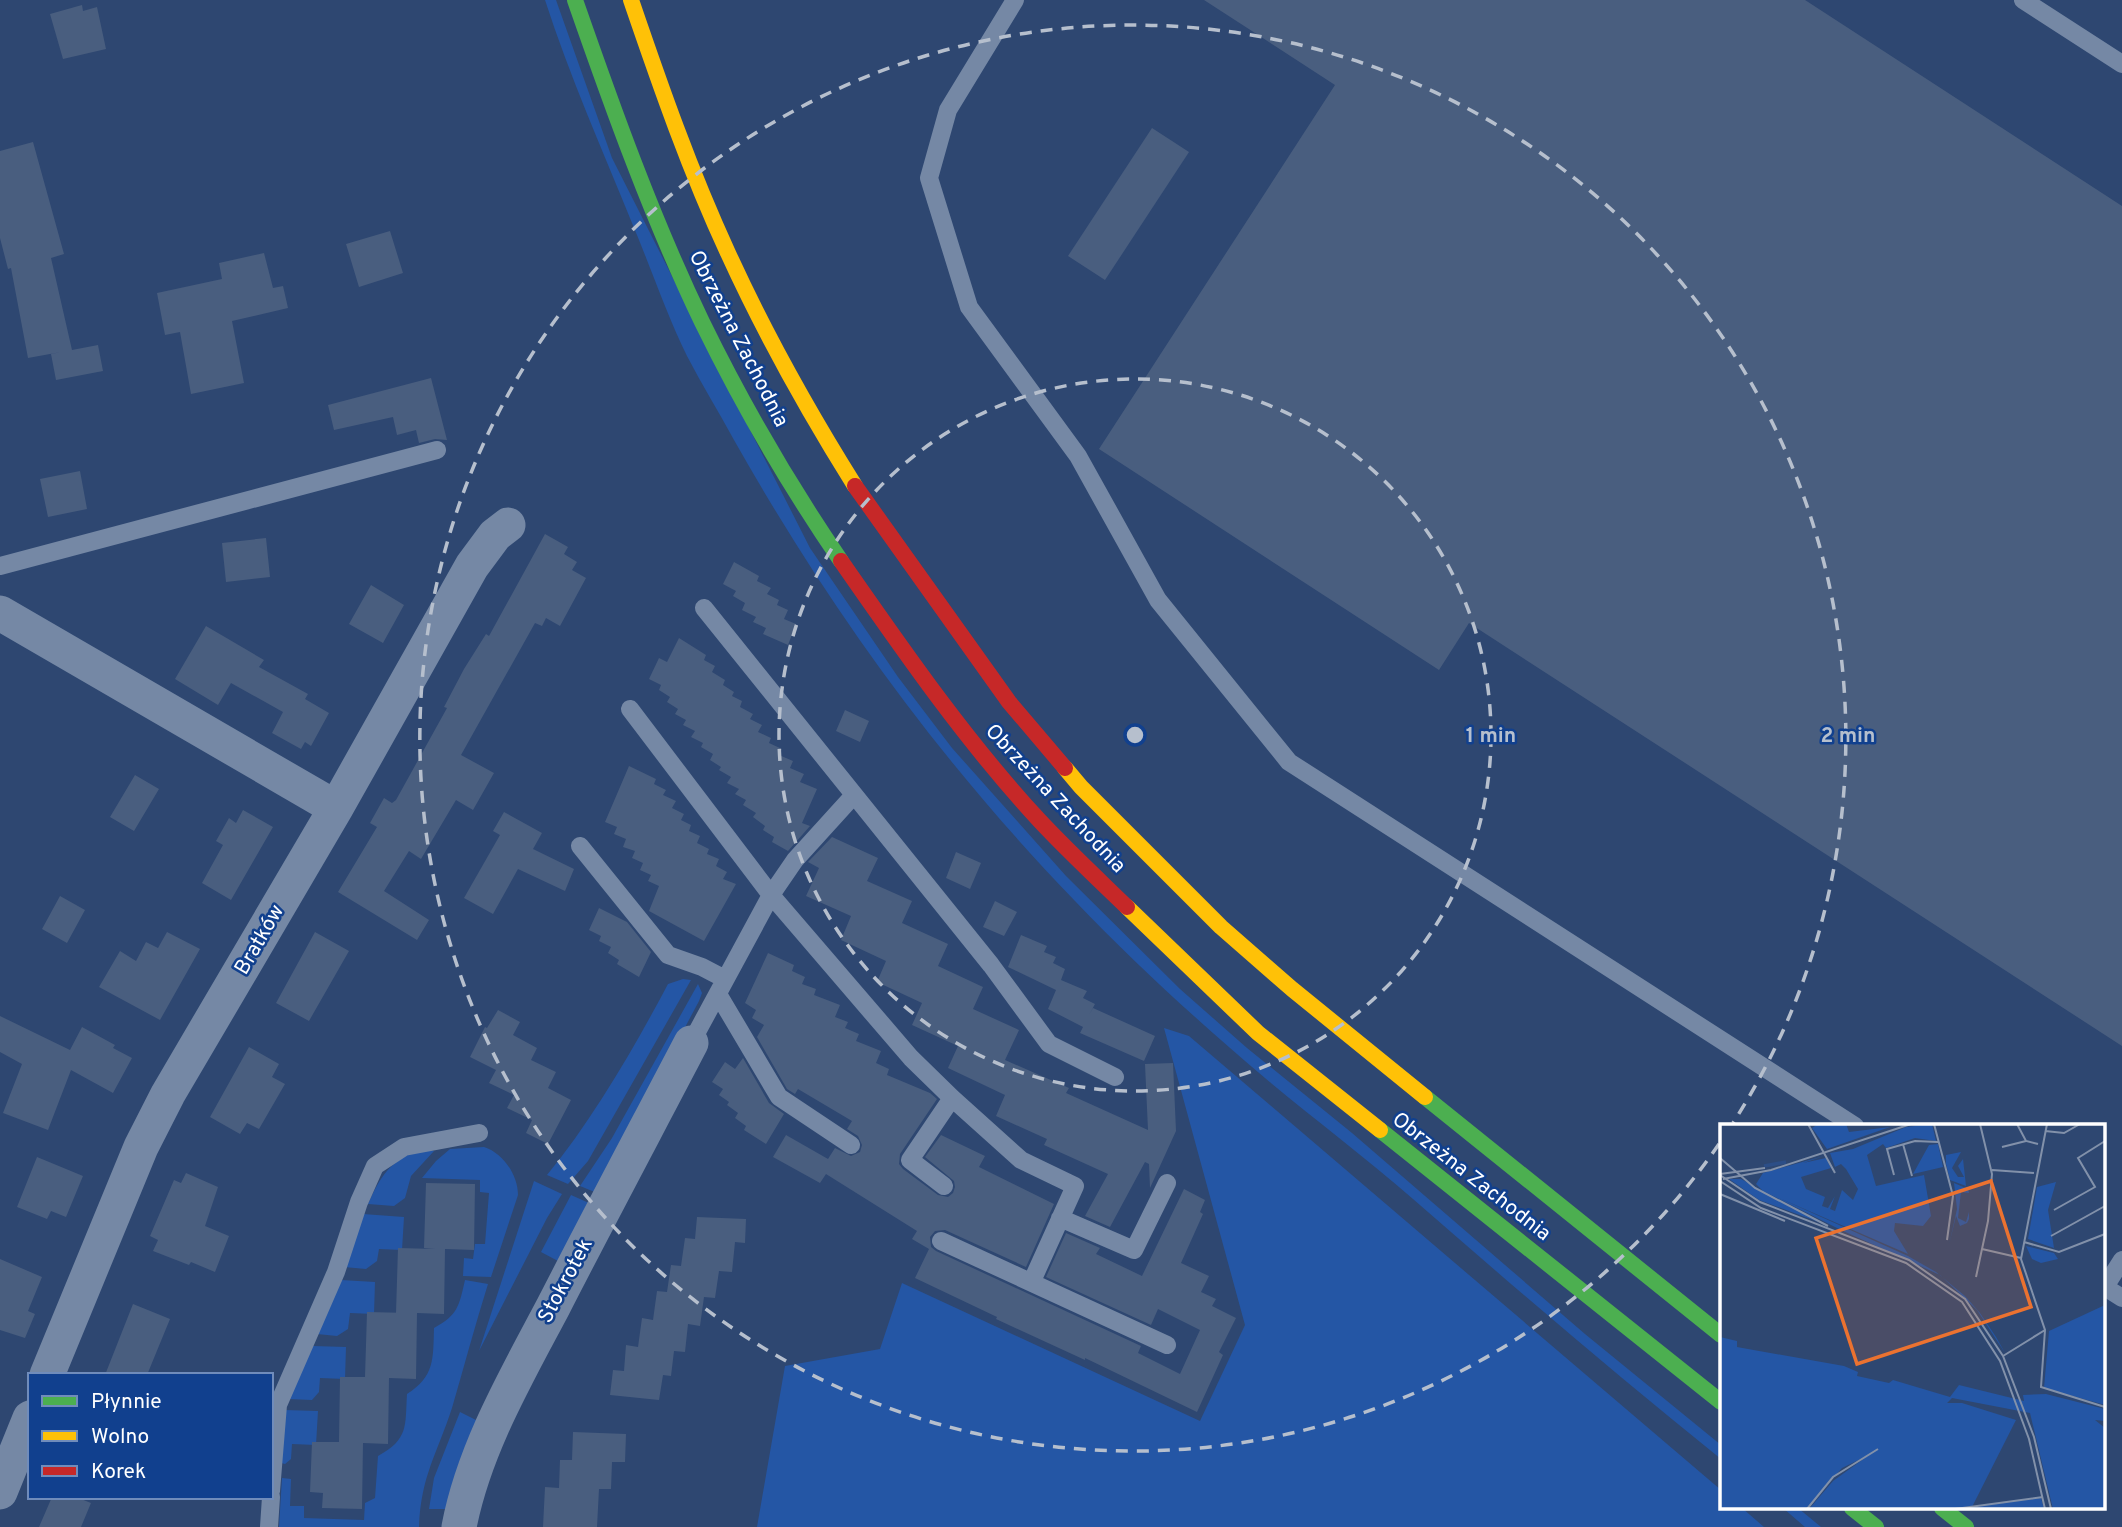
<svg xmlns="http://www.w3.org/2000/svg" width="2122" height="1527" viewBox="0 0 2122 1527" font-family="Overpass,sans-serif">
	<style>
		.green { fill: #2456a5 }
		.building { fill: #495e7f }
		.lines { fill: none; stroke-linecap: round; stroke-linejoin: round }
		.lane { stroke: #7588a5; stroke-width: 18 }
		.street { stroke: #7588a5; stroke-width: 35 }
		.fast { stroke: #4caf50; stroke-width: 16 }
		.slow { stroke: #ffc107; stroke-width: 16 }
		.jam { stroke: #c62828; stroke-width: 16 }
		.ring { fill: none; stroke: #b6bfcd; stroke-width: 3.5; stroke-dasharray: 12 9 }
		.labels { text-anchor: middle; dominant-baseline: central; stroke-width: 5; stroke-linejoin: round; paint-order: stroke }
		.street-label { font-size: 21px; fill: #fff; stroke: #11408e }
		.inset-river { fill: none; stroke: #2c4e87; stroke-width: 3.5 }
		.inset-road { fill: none; stroke: #8291aa; stroke-width: 2 }
		.view { fill: #eb7230; fill-opacity: 0.15; stroke: #eb7230; stroke-width: 3.5 }
		.inset-edge { fill: none; stroke: #fff; stroke-width: 3.5 }
		.centre { fill: #b6bfcd; stroke: #11408e; stroke-width: 3.5 }
		.ring-label { font-size: 21px; text-anchor: middle; font-weight: bold; fill: #b6bfcd; stroke: #11408e; stroke-width: 5; stroke-linejoin: round; paint-order: stroke }
	</style>
	<rect width="100%" height="100%" fill="#2e4771"/>
	<path class="green" d="M 545,0 L 556,0 L 612,158 L 810,548 L 898,677 L 952,748 L 1066,876 L 1180,989 L 1247,1048 L 1352,1133 L 1585,1334 L 1721,1445 L 1721,1459 C 1616,1375 1514,1287 1413,1199 C 1365,1157 1314,1119 1265,1078 C 1199,1022 1135,964 1075,901 C 939,760 830,610 734,440 C 719,412 702,385 687,356 C 666,313 651,268 632,223 C 602,149 570,77 545,0 Z
		M 683,979 L 691,980 L 588,1161 L 568,1184 L 547,1175 C 593,1119 634,1048 668,984 Z
		M 698,984 L 702,993 L 699,1001 L 597,1193 L 580,1186 L 612,1138 Z
		M 1164,1028 L 1189,1036 L 1721,1490 L 1721,1508 L 1742,1508 L 1764,1527 L 757,1527 L 785,1366 L 880,1349 L 902,1283 L 1200,1421 L 1245,1325 Z
		M 484,1147 C 503,1153 518,1175 518,1195 L 491,1277 L 463,1276 L 464,1258 L 473,1259 L 475,1244 L 485,1244 L 489,1193 L 480,1192 L 480,1180 L 422,1178 L 436,1161 L 450,1149 Z
		M 420,1150 L 434,1151 L 411,1176 L 405,1198 L 394,1206 L 368,1204 C 380,1177 391,1159 420,1150 Z
		M 534,1181 L 562,1194 L 547,1218 L 479,1351 Z
		M 571,1195 L 589,1203 L 558,1261 L 541,1252 Z
		M 363,1214 L 404,1217 L 402,1250 L 379,1249 L 377,1261 L 366,1269 L 344,1267 Z
		M 341,1280 L 375,1282 L 374,1314 L 350,1313 L 348,1329 L 337,1336 L 317,1334 Z
		M 465,1280 L 488,1284 C 475,1325 464,1367 452,1408 C 437,1454 421,1476 419,1527 L 279,1527 L 282,1478 L 291,1479 L 290,1506 L 304,1506 L 304,1518 L 364,1520 L 365,1503 L 375,1498 L 378,1456 C 409,1439 405,1426 407,1394 C 435,1376 433,1359 434,1328 C 458,1315 459,1306 465,1280 Z
		M 313,1346 L 346,1347 L 345,1379 L 320,1378 L 319,1392 L 312,1400 L 288,1399 Z
		M 284,1410 L 318,1411 L 316,1445 L 292,1444 L 291,1459 L 285,1464 L 281,1463 Z
		M 460,1412 L 478,1421 L 448,1509 L 429,1509 L 434,1478 Z
		M 1783,1508 L 1798,1508 L 1821,1527 L 1805,1527 Z"/>
	<path class="building" d="M 1204,0 L 1805,0 L 2122,206 L 2122,1046 L 1469,623 L 1439,670 L 1099,449 L 1335,85 Z
		M 82,5 L 83,11 L 97,7 L 106,49 L 63,59 L 50,14 Z
		M 1152,128 L 1189,152 L 1105,280 L 1068,256 Z
		M 33,142 L 64,254 L 51,258 L 72,350 L 98,345 L 103,371 L 56,380 L 51,354 L 61,352 L 28,358 L 11,268 L 8,269 L 0,238 L 0,151 Z
		M 390,231 L 403,273 L 359,287 L 346,244 Z
		M 264,253 L 273,288 L 283,286 L 288,308 L 232,321 L 244,383 L 191,394 L 180,332 L 165,335 L 157,293 L 222,279 L 219,263 Z
		M 431,378 L 447,440 L 435,439 L 419,443 L 416,430 L 397,435 L 393,417 L 334,430 L 328,405 Z
		M 80,471 L 87,509 L 48,517 L 40,479 Z
		M 545,534 L 568,547 L 564,554 L 577,562 L 572,570 L 586,578 L 560,626 L 546,618 L 542,626 L 535,623 L 461,755 L 494,773 L 473,810 L 456,800 L 421,859 L 409,851 L 384,891 L 429,920 L 417,940 L 338,892 L 377,827 L 370,823 L 384,798 L 392,803 L 396,800 L 447,708 L 444,707 L 464,669 L 486,634 L 489,636 Z
		M 266,538 L 270,577 L 226,582 L 222,543 Z
		M 734,562 L 759,576 L 757,581 L 771,588 L 767,594 L 779,600 L 777,605 L 788,610 L 784,619 L 796,624 L 788,645 L 763,634 L 766,628 L 753,622 L 756,617 L 742,610 L 745,603 L 733,596 L 736,591 L 723,584 Z
		M 371,585 L 404,605 L 383,643 L 349,624 Z
		M 206,626 L 264,660 L 259,667 L 308,694 L 305,699 L 329,713 L 311,746 L 305,742 L 301,749 L 272,733 L 283,712 L 231,683 L 218,705 L 175,679 Z
		M 679,638 L 706,655 L 704,660 L 715,666 L 712,672 L 725,680 L 723,685 L 734,692 L 732,696 L 742,701 L 740,707 L 753,714 L 750,719 L 762,725 L 758,732 L 771,738 L 769,743 L 782,749 L 779,755 L 793,761 L 790,768 L 804,774 L 800,782 L 817,789 L 802,823 L 810,826 L 788,851 L 772,842 L 774,837 L 763,830 L 765,826 L 753,817 L 756,813 L 743,805 L 746,800 L 735,794 L 739,789 L 727,783 L 731,777 L 719,770 L 721,767 L 710,760 L 713,754 L 701,747 L 703,743 L 691,737 L 695,731 L 683,725 L 686,720 L 675,714 L 678,709 L 667,702 L 670,697 L 659,690 L 661,685 L 649,679 L 659,658 L 667,662 Z
		M 845,710 L 869,721 L 860,742 L 836,731 Z
		M 629,766 L 656,779 L 654,784 L 666,790 L 663,795 L 676,801 L 672,808 L 684,814 L 681,820 L 691,825 L 689,831 L 700,836 L 697,843 L 709,849 L 707,854 L 719,859 L 716,866 L 727,872 L 723,879 L 736,884 L 704,941 L 649,911 L 659,886 L 648,881 L 651,875 L 640,870 L 643,863 L 632,858 L 635,851 L 623,847 L 626,839 L 614,834 L 617,827 L 605,822 Z
		M 135,775 L 159,789 L 134,831 L 110,817 Z
		M 243,810 L 273,827 L 231,900 L 202,883 L 223,845 L 216,841 L 229,818 L 236,823 Z
		M 504,812 L 542,833 L 533,849 L 574,869 L 565,891 L 518,869 L 493,914 L 464,898 L 500,835 L 493,831 Z
		M 832,837 L 878,858 L 867,881 L 912,901 L 902,923 L 948,944 L 938,966 L 983,987 L 973,1009 L 1019,1030 L 1005,1060 L 1069,1088 L 1066,1093 L 1148,1130 L 1145,1064 L 1173,1063 L 1176,1131 L 1150,1188 L 1149,1164 L 1145,1162 L 1110,1227 L 1085,1216 L 1108,1174 L 1044,1145 L 1047,1139 L 996,1116 L 1005,1095 L 948,1068 L 958,1046 L 912,1025 L 922,1003 L 877,982 L 886,961 L 841,940 L 851,916 L 806,896 L 819,868 L 808,862 Z
		M 956,852 L 981,863 L 970,889 L 946,878 Z
		M 60,896 L 85,910 L 67,943 L 42,929 Z
		M 995,901 L 1017,912 L 1004,936 L 983,927 Z
		M 599,908 L 627,922 L 651,952 L 639,977 L 617,964 L 619,960 L 608,953 L 611,947 L 599,941 L 601,936 L 589,930 Z
		M 167,932 L 200,949 L 160,1020 L 99,987 L 120,951 L 136,961 L 146,942 L 158,948 Z
		M 315,932 L 349,951 L 309,1021 L 276,1003 Z
		M 1021,935 L 1047,946 L 1044,952 L 1056,957 L 1053,963 L 1065,969 L 1061,980 L 1087,991 L 1083,998 L 1095,1004 L 1089,1015 L 1093,1008 L 1155,1036 L 1144,1061 L 1080,1033 L 1083,1027 L 1048,1009 L 1056,990 L 1008,967 Z
		M 768,953 L 794,965 L 792,971 L 805,977 L 802,984 L 816,989 L 814,995 L 840,1005 L 835,1017 L 848,1022 L 845,1028 L 859,1034 L 856,1041 L 881,1051 L 876,1063 L 889,1069 L 887,1075 L 930,1093 L 937,1099 L 900,1154 L 899,1164 L 903,1169 L 938,1195 L 948,1197 L 953,1193 L 955,1187 L 954,1181 L 925,1157 L 941,1135 L 985,1156 L 979,1167 L 1054,1204 L 1026,1267 L 945,1230 L 935,1231 L 930,1237 L 931,1247 L 936,1251 L 1141,1346 L 1138,1353 L 1180,1374 L 1200,1330 L 1158,1309 L 1151,1325 L 1046,1277 L 1066,1233 L 1100,1248 L 1096,1254 L 1142,1276 L 1184,1189 L 1205,1200 L 1200,1212 L 1203,1214 L 1181,1263 L 1209,1276 L 1201,1292 L 1216,1299 L 1212,1306 L 1236,1318 L 1219,1352 L 1223,1355 L 1197,1412 L 1085,1358 L 1085,1360 L 996,1319 L 997,1317 L 915,1278 L 929,1249 L 912,1239 L 917,1231 L 826,1174 L 820,1183 L 773,1157 L 786,1135 L 828,1159 L 835,1148 L 851,1156 L 860,1152 L 862,1145 L 858,1136 L 847,1129 L 852,1121 L 798,1089 L 795,1094 L 787,1089 L 757,1037 L 764,1025 L 752,1018 L 756,1010 L 745,1003 Z
		M 498,1010 L 520,1022 L 513,1035 L 537,1048 L 531,1060 L 556,1072 L 548,1088 L 571,1100 L 548,1144 L 526,1133 L 532,1120 L 507,1108 L 514,1095 L 489,1083 L 496,1070 L 470,1057 L 485,1027 L 487,1028 Z
		M 0,1016 L 70,1050 L 82,1027 L 115,1045 L 113,1048 L 132,1058 L 113,1093 L 71,1070 L 48,1130 L 3,1113 L 22,1064 L 0,1052 Z
		M 249,1047 L 279,1064 L 272,1077 L 285,1084 L 259,1129 L 247,1123 L 240,1134 L 210,1117 Z
		M 743,1058 L 769,1103 L 784,1114 L 766,1144 L 744,1130 L 746,1126 L 735,1118 L 738,1113 L 727,1105 L 729,1102 L 719,1095 L 723,1089 L 712,1082 L 725,1062 L 735,1069 Z
		M 37,1157 L 83,1176 L 66,1217 L 51,1211 L 47,1219 L 17,1207 Z
		M 186,1173 L 218,1187 L 205,1226 L 229,1236 L 215,1272 L 191,1262 L 189,1265 L 153,1251 L 158,1240 L 150,1236 L 174,1180 L 181,1183 Z
		M 426,1183 L 475,1184 L 474,1250 L 445,1249 L 444,1314 L 417,1313 L 416,1379 L 389,1378 L 388,1444 L 363,1443 L 362,1509 L 322,1508 L 323,1493 L 310,1492 L 312,1442 L 339,1442 L 340,1377 L 365,1377 L 367,1312 L 410,1313 L 396,1313 L 398,1248 L 435,1249 L 424,1248 Z
		M 697,1217 L 746,1219 L 745,1243 L 735,1242 L 732,1272 L 719,1271 L 715,1298 L 704,1297 L 700,1326 L 688,1324 L 685,1352 L 674,1351 L 671,1376 L 663,1375 L 659,1400 L 610,1395 L 613,1370 L 624,1371 L 626,1345 L 638,1347 L 642,1318 L 653,1320 L 657,1291 L 667,1292 L 671,1265 L 681,1266 L 685,1238 L 695,1239 Z
		M 0,1259 L 42,1277 L 28,1311 L 35,1314 L 25,1338 L 0,1330 Z
		M 133,1304 L 170,1319 L 147,1375 L 105,1375 Z
		M 573,1432 L 626,1434 L 625,1462 L 612,1462 L 611,1489 L 599,1489 L 597,1527 L 543,1527 L 545,1487 L 559,1488 L 560,1460 L 572,1460 Z
		M 52,1497 L 76,1497 L 91,1503 L 81,1527 L 39,1527 Z"/>
	<g class="lines">
		<path class="lane" d="M 1015,0 L 948,110 L 929,178 L 969,307 L 1078,456 L 1158,600 L 1289,762 L 1855,1126
			M 2023,0 L 2122,64
			M 0,566 L 437,450
			M 704,608 L 991,965 L 1049,1044 L 1115,1077
			M 630,709 L 771,895 L 911,1058 L 952,1098 L 1021,1160 L 1075,1186 L 1032,1281
			M 580,846 L 668,955 L 702,967 L 725,979
			M 718,994 L 779,1097 L 851,1145
			M 691,1043 L 771,895 L 795,860 L 854,795
			M 944,1186 L 910,1160 L 952,1098
			M 1060,1218 L 1134,1250 L 1167,1183
			M 941,1241 L 1167,1345
			M 2103,1286 L 2122,1298
			M 2103,1290 L 2122,1260
			M 271,1491 L 278,1405 L 336,1272 L 359,1202 L 375,1166 L 404,1147 L 479,1133
			M 269,1527 L 271,1497"/>
		<path class="street" d="M 0,613 L 336,808
			M 47,1375 L 141,1147 L 168,1094 L 336,808 L 472,566 L 495,535 L 508,525
			M 0,1492 L 30,1418
			M 459,1527 C 474,1449 516,1377 553,1307 C 598,1219 645,1131 691,1043"/>
		<path class="fast" d="M 575,0 C 613,109 652,218 702,322 C 742,404 789,485 841,561
			M 1425,1097 L 1721,1335
			M 1380,1130 L 1721,1402
			M 1852,1508 L 1876,1527
			M 1942,1508 L 1966,1527"/>
		<path class="slow" d="M 631,0 C 660,85 690,171 728,253 C 765,334 808,411 855,486
			M 1065,768 L 1081,787 L 1221,927 L 1292,989 L 1425,1097
			M 1127,907 L 1258,1033 L 1380,1130"/>
		<path class="jam" d="M 855,486 L 1009,702 L 1065,768
			M 841,561 C 903,650 965,740 1039,820 C 1067,850 1097,878 1127,907"/>
	</g>
	<g class="ring">
		<circle cx="1135" cy="735" r="356"/>
		<path d="M1719 1144A713 713 0 1 1 1733 1123"/>
	</g>
	<g class="labels">
		<g class="street-label">
			<text transform="translate(738 339) rotate(63)">Obrzeżna Zachodnia</text>
			<text transform="translate(1055 799) rotate(47)">Obrzeżna Zachodnia</text>
			<text transform="translate(260 940) rotate(-60)">Bratków</text>
			<text transform="translate(1471 1177) rotate(38)">Obrzeżna Zachodnia</text>
			<text transform="translate(566 1281) rotate(-62)">Stokrotek</text>
		</g>
	</g>
	<g transform="translate(1720 1124)">
		<rect width="385" height="385" fill="#2e4771"/>
		<path d="M 98,0 L 126,0 L 129,8 L 170,3 L 107,25 L 92,4 ZM 212,0 L 216,17 L 195,14 L 166,24 L 163,20 L 147,31 L 156,62 L 204,51 L 211,92 L 203,102 L 175,99 L 174,107 L 188,130 L 57,73 L 188,132 L 216,148 L 245,172 L 260,189 L 276,213 L 285,229 L 257,186 L 220,151 L 121,106 L 43,67 L 36,60 L 43,49 L 104,32 L 83,39 L 106,34 L 111,44 L 81,53 L 86,65 L 105,73 L 102,82 L 108,84 L 115,72 L 110,85 L 115,87 L 122,66 L 133,76 L 138,65 L 126,45 L 121,40 L 115,43 L 110,29 L 133,25 L 186,3 ZM 218,20 L 223,43 L 193,50 L 209,21 ZM 241,28 L 232,44 L 238,53 L 244,53 L 238,42 L 243,35 L 246,62 L 230,56 L 226,40 L 226,31 ZM 9,55 L 21,55 L 104,100 L 39,76 ZM 336,58 L 328,86 L 334,124 L 308,115 L 317,63 ZM 234,59 L 248,65 L 249,69 L 241,68 L 238,94 L 246,98 L 249,88 L 249,95 L 247,99 L 240,102 L 236,92 L 229,121 L 237,85 ZM 306,122 L 334,129 L 338,135 L 321,139 L 312,135 ZM 385,181 L 385,281 L 324,264 L 329,207 ZM 0,213 L 17,217 L 17,223 L 124,242 L 138,248 L 137,252 L 169,259 L 173,256 L 230,273 L 239,261 L 304,277 L 303,271 L 326,270 L 385,285 L 385,297 L 375,296 L 385,304 L 385,385 L 333,385 L 310,289 L 232,274 L 227,279 L 242,279 L 296,296 L 252,383 L 321,374 L 324,385 L 89,385 L 113,357 L 149,331 L 122,344 L 86,385 L 0,385 Z" fill="#2456a5"/>
		<path class="inset-river" d="M 44,42 L 66,38"/>
		<path class="inset-road" d="M 88,0 L 115,49M 214,0 L 233,72 L 227,116M 297,0 L 306,17 L 318,20M 327,0 L 301,135 L 325,206 L 321,263 L 385,283M 325,7 L 344,9 L 360,0M 183,20 L 192,52M 282,23 L 306,17M 0,34 L 35,64 L 108,102M 272,46 L 314,49M 0,50 L 45,44M 0,51 L 40,78 L 189,136 L 245,175 L 283,232 L 314,313 L 331,385M 174,51 L 167,25 L 195,17 L 218,18M 3,55 L 51,46 L 191,0M 0,57 L 41,84 L 186,139 L 242,178 L 280,237 L 309,315 L 325,385M 0,70 L 65,97M 334,86 L 375,63 L 358,34 L 385,17M 331,112 L 385,82M 304,118 L 339,128 L 385,110M 262,125 L 301,134M 256,153 L 268,97 L 272,50 L 260,0M 283,232 L 325,206M 87,385 L 113,353 L 158,325M 235,385 L 323,373"/>
		<path class="view" d="M 271,57 L 311,183 L 137,240 L 96,114 Z"/>
		<rect width="385" height="385" class="inset-edge"/>
	</g>
	<circle cx="1135" cy="735" r="10" class="centre"/>
	<g class="ring-label">
		<text x="1491" y="742">1 min</text>
		<text x="1848" y="742">2 min</text>
	</g>
	<rect x="28" y="1373" width="245" height="126" fill="#11408e" stroke="#708cbb" stroke-width="2"/>
	<rect x="42" y="1396" width="35" height="10" fill="#4caf50" stroke="#708cbb" stroke-width="2"/>
	<text x="91" y="1408" font-size="21" fill="#ffffff">Płynnie</text>
	<rect x="42" y="1431" width="35" height="10" fill="#ffc107" stroke="#708cbb" stroke-width="2"/>
	<text x="91" y="1443" font-size="21" fill="#ffffff">Wolno</text>
	<rect x="42" y="1466" width="35" height="10" fill="#c62828" stroke="#708cbb" stroke-width="2"/>
	<text x="91" y="1478" font-size="21" fill="#ffffff">Korek</text>
</svg>
